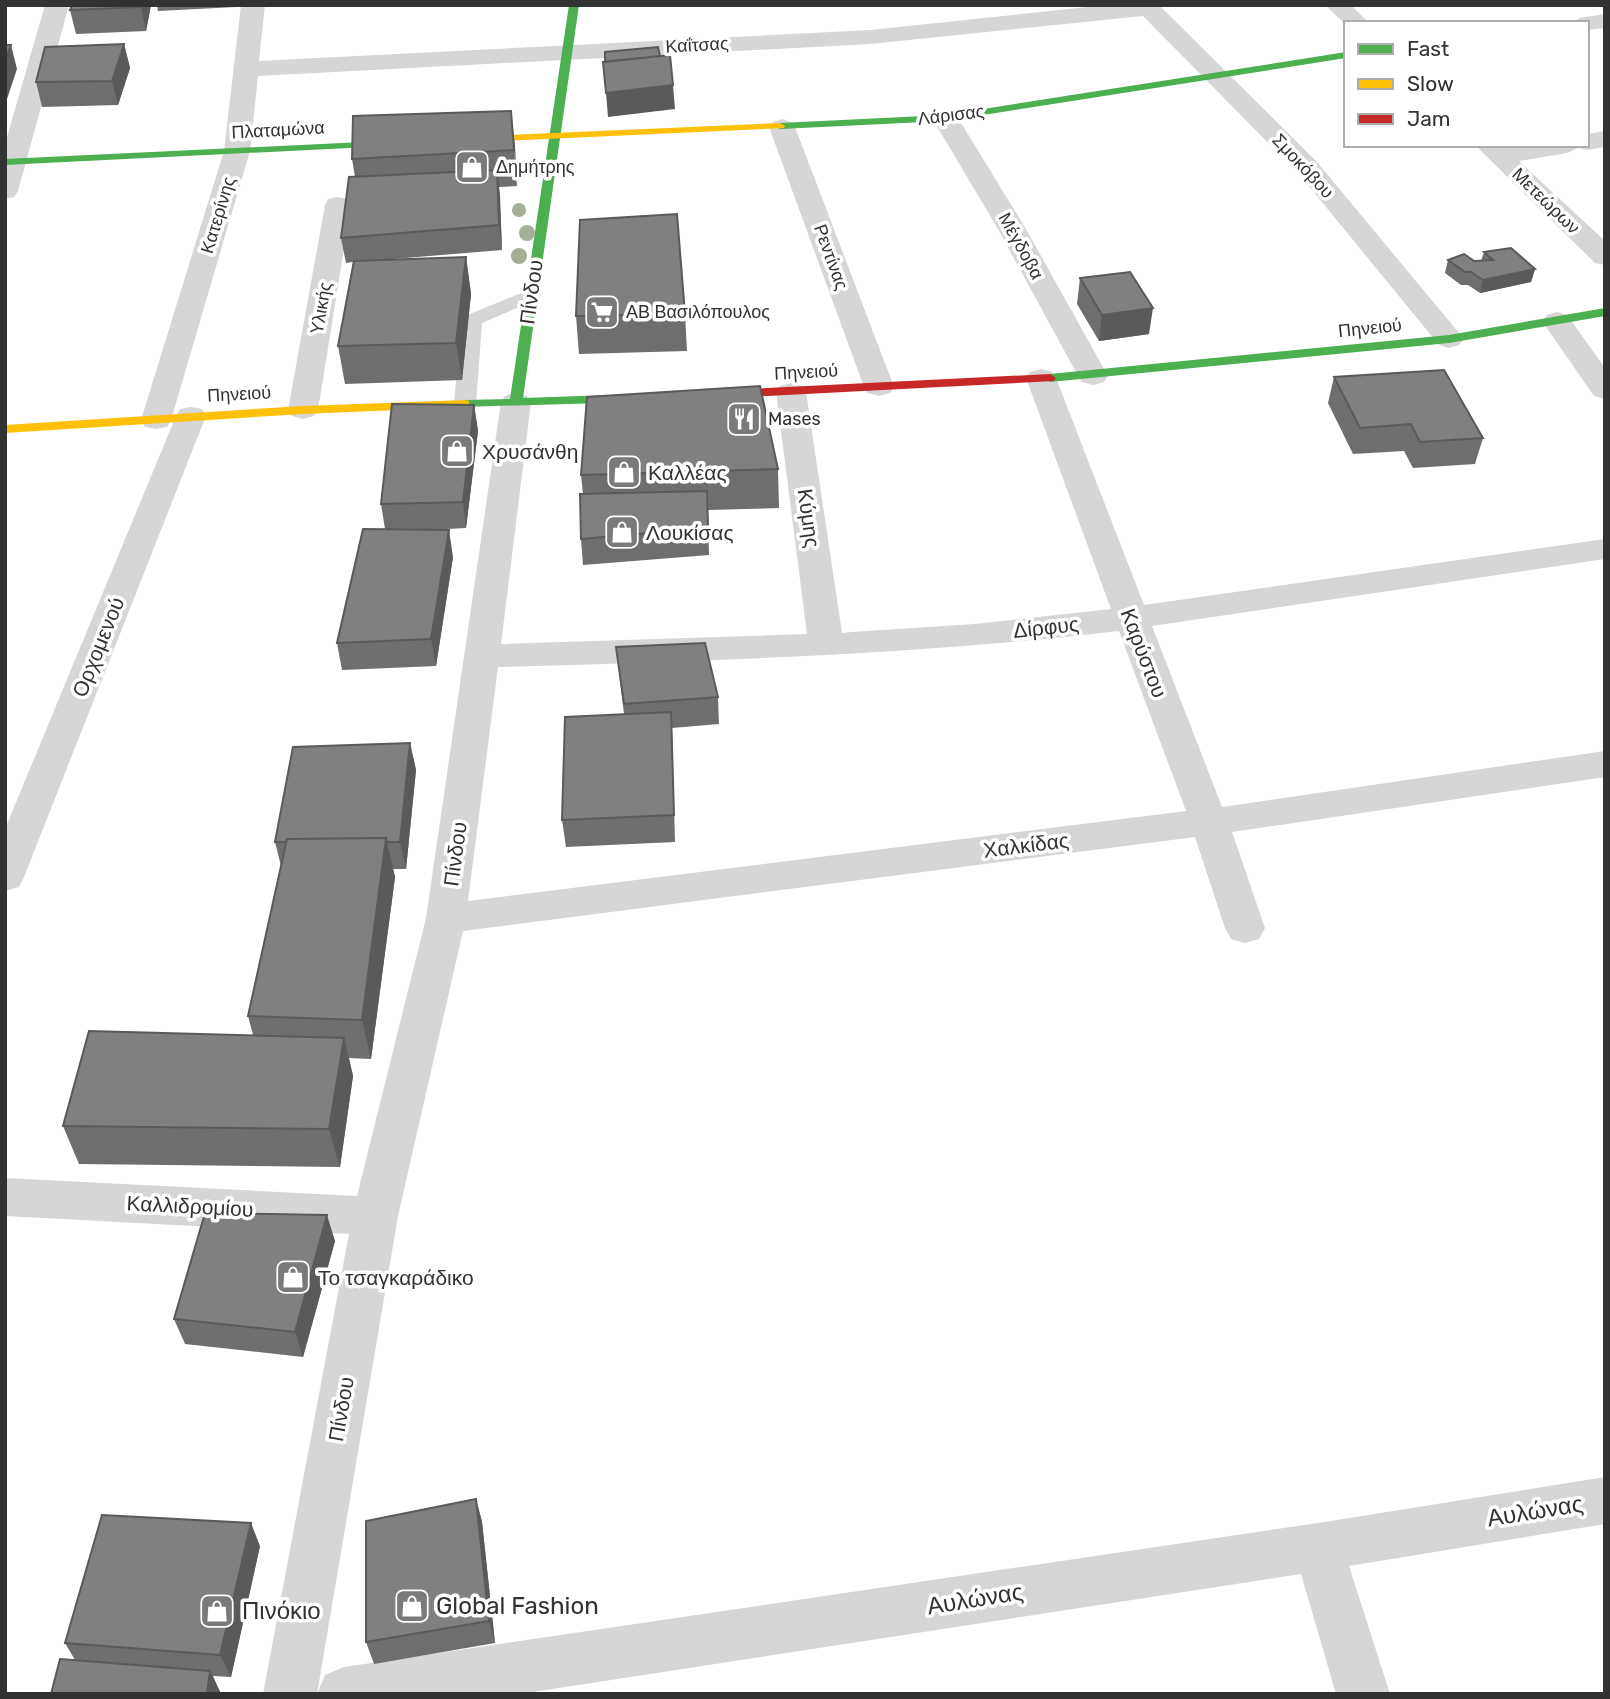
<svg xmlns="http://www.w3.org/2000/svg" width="1610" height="1699" viewBox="0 0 1610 1699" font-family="Rubik,sans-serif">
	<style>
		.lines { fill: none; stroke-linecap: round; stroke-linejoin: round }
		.lane { fill: #d6d6d6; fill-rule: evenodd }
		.street { fill: #d6d6d6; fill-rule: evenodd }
		.fast { fill: #4caf50; fill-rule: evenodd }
		.slow { fill: #ffc107; fill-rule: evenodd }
		.jam { fill: #c62828; fill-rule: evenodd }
		.tree { fill: #a3af96 }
		.wall { fill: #6e6e6e }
		.shaded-wall { fill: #5a5a5a }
		.building { fill: #808080; stroke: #5a5a5a; stroke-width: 2 }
		.labels { text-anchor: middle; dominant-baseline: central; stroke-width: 7; stroke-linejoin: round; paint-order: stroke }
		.far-street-label { font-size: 18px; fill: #323232; stroke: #fff }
		.far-poi-label { font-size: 18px; fill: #323232; stroke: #fff; text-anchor: start }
		.street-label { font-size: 21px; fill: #323232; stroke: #fff }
		.poi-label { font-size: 21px; fill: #323232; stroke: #fff; text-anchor: start }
		.near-street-label { font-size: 24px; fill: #323232; stroke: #fff }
		.near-poi-label { font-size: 24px; fill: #323232; stroke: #fff; text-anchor: start }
	</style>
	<rect width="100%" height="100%" fill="#fff"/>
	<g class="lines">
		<path class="lane" d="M 531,289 L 538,291 L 541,295 L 538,299 L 482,323 L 476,404 L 473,409 L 457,409 L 454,404 L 461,320 L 465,316 Z"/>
		<path class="street" d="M 45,5 L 69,5 L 18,191 L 14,197 L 5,199 L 5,144 Z
			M 241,5 L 265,5 L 259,61 L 870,30 L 1107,5 L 1159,5 L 1317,162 L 1464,339 L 1459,345 L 1449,348 L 1439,345 L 1299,174 L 1143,16 L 870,44 L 258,76 L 250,151 L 171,420 L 167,427 L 156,429 L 145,427 L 141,420 L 224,151 Z
			M 1325,5 L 1351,5 L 1369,23 L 1346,23 L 1346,25 Z
			M 1605,14 L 1605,28 L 1587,30 L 1587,23 L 1575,23 L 1579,18 Z
			M 945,110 L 954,113 L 958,118 L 1026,229 L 1108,376 L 1104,382 L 1093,385 L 1082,382 L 1078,376 L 998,229 L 932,118 L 936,113 Z
			M 782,119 L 791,122 L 795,127 L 894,387 L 890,393 L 879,396 L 868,393 L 864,387 L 769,127 L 773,122 Z
			M 1605,131 L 1605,147 L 1587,150 L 1578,148 L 1567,153 L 1519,161 L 1605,241 L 1605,265 L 1595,263 L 1475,145 L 1587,145 L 1587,134 Z
			M 338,197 L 348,199 L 351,205 L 318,410 L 314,416 L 303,419 L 292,416 L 288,410 L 325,205 L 328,199 Z
			M 1557,312 L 1567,315 L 1605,368 L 1605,399 L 1594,396 L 1542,321 L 1547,315 Z
			M 1041,369 L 1052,372 L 1056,378 L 1144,605 L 1605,539 L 1605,559 L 1152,626 L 1222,807 L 1605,751 L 1605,777 L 1232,832 L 1265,928 L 1259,939 L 1245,943 L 1231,939 L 1225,928 L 1195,837 L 463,931 L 398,1216 L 317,1694 L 263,1694 L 349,1234 L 5,1216 L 5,1178 L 357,1196 L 426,918 L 501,402 L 505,396 L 516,393 L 527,396 L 531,402 L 501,644 L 807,634 L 776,392 L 780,386 L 791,383 L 802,386 L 806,392 L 842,633 L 852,632 L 975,624 L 1111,609 L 1026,378 L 1030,372 ZM 1119,631 L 1186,811 L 468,901 L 498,667 C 706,661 913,655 1119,631 Z
			M 191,407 L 202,409 L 206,416 L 24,877 L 19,887 L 5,891 L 5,829 L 176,416 L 180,409 Z
			M 1605,1477 L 1605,1524 L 1349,1566 L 1390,1694 L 1336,1694 L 1301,1574 L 520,1694 L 317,1694 L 325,1675 L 344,1667 L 1318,1523 Z"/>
		<path class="fast" d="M 569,5 L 579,5 L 523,398 L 638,394 L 644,398 L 638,402 L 461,407 L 461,401 L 465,400 L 510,399 Z
			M 1346,52 L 1346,58 L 945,121 L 780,129 L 775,126 L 780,123 L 945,115 Z
			M 405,140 L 410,143 L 409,145 L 5,165 L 5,159 Z
			M 1605,308 L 1605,316 L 1449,343 L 1050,382 L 1044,378 L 1050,374 L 1449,335 Z"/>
		<path class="slow" d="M 780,123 L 785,126 L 784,128 L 462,143 L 457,140 L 462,137 Z
			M 465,400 L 469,401 L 469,407 L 303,414 L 5,433 L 5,425 L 303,406 Z"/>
		<path class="jam" d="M 1050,374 L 1056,378 L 1054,381 L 709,399 L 703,395 L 709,391 Z"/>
	</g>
	<g class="tree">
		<circle cx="519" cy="210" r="7"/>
		<circle cx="527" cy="233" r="8"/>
		<circle cx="519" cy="256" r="8"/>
	</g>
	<path class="wall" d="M 72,5 L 151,5 L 146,31 L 76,34 L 70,10 Z
		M 157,5 L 237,5 L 236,7 L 158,11 Z
		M 124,44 L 130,68 L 118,105 L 42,107 L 36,82 Z
		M 511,111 L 517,186 L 499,187 L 502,250 L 381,260 L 466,257 L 471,294 L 462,380 L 345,384 L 338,346 L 353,262 L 346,263 L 341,238 L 355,177 L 352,159 Z
		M 1484,252 L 1535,269 L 1531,282 L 1480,293 L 1468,285 L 1461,285 L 1445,273 L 1448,260 L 1481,261 Z
		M 1080,278 L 1149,334 L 1099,341 L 1077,304 Z
		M 685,314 L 687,351 L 579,354 L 576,316 Z
		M 1334,377 L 1483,438 L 1475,464 L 1413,468 L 1404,451 L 1353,454 L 1328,403 Z
		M 474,405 L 478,431 L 466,528 L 427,530 L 453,557 L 436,666 L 342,670 L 337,643 L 385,529 L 381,504 Z
		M 778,469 L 779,508 L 708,510 L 709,555 L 583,565 L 581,539 L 583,494 L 581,475 Z
		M 616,647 L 718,697 L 719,724 L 672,728 L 675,842 L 566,847 L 562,820 L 624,714 Z
		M 410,743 L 416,770 L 406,869 L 393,869 L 395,877 L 371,1059 L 349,1058 L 353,1076 L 340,1167 L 79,1164 L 63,1126 L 253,1035 L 248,1016 L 281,866 L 275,842 Z
		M 335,1241 L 303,1357 L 185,1344 L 174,1319 Z
		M 476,1499 L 482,1522 L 495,1643 L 374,1664 L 366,1642 Z
		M 260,1546 L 231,1677 L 213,1676 L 221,1694 L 75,1660 L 65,1643 Z"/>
	<path class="shaded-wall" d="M 141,5 L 151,5 L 146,31 L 141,7 Z
		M 124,44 L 130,68 L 118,105 L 112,81 Z
		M 11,45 L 17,69 L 6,102 L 5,98 L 5,61 Z
		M 673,85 L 675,109 L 608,117 L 606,93 Z
		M 511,111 L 515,146 L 517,186 L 514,150 Z
		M 497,170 L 500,195 L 502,250 L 499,225 Z
		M 466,257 L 471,294 L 462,380 L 456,343 Z
		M 1535,269 L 1531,282 L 1480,293 L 1483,280 Z
		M 1153,308 L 1149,334 L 1099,341 L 1102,315 Z
		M 474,405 L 478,431 L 466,528 L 463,502 Z
		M 449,530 L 453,557 L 436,666 L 431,639 Z
		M 410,743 L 416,770 L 406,869 L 400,842 Z
		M 386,838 L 395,877 L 371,1059 L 362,1020 Z
		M 344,1038 L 353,1076 L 340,1167 L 329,1129 Z
		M 327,1215 L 335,1241 L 303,1357 L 295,1332 Z
		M 476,1499 L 482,1522 L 495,1643 L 489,1621 Z
		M 251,1523 L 260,1546 L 231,1677 L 220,1655 Z
		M 210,1671 L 221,1694 L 207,1694 Z"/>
	<path class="building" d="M 72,5 L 141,5 L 141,7 L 70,10 Z
		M 124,44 L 112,81 L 36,82 L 45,47 Z
		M 5,45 L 11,45 L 5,61 Z
		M 658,47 L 660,56 L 605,62 L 605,52 Z
		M 670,55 L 673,85 L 606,93 L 603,62 Z
		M 511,111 L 514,150 L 352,159 L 353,116 Z
		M 497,170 L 499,225 L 341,238 L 349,177 Z
		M 677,214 L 685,314 L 576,316 L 580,220 Z
		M 1511,248 L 1535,269 L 1483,280 L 1471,272 L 1465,272 L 1448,260 L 1464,254 L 1474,261 L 1493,260 L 1484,252 Z
		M 466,257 L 456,343 L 338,346 L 354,261 Z
		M 1130,272 L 1153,308 L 1102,315 L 1080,278 Z
		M 1444,370 L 1483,438 L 1420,442 L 1411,424 L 1360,428 L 1334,377 Z
		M 760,386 L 778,469 L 581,475 L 587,397 Z
		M 392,404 L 474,405 L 463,502 L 381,504 Z
		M 707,491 L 708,528 L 581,539 L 580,494 Z
		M 363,529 L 449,530 L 431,639 L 337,643 Z
		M 705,643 L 718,697 L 624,704 L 616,647 Z
		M 671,712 L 674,815 L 562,820 L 565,717 Z
		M 410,743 L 400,842 L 387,842 L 386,838 L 287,839 L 286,842 L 275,842 L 293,747 Z
		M 386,838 L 362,1020 L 248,1016 L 287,839 Z
		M 89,1031 L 344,1038 L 329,1129 L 63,1126 Z
		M 205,1213 L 327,1215 L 295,1332 L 174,1319 Z
		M 476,1499 L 489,1621 L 366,1642 L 366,1521 Z
		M 102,1515 L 251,1523 L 220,1655 L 65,1643 Z
		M 60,1659 L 210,1671 L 207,1694 L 51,1694 Z"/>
	<defs>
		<g id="shop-square" transform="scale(1.75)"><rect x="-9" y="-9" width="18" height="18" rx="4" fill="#7a7a7a" stroke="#fff"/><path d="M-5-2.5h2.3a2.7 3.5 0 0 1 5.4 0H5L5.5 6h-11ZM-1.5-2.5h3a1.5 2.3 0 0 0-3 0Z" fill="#fff"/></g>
		<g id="supermarket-square" transform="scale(1.75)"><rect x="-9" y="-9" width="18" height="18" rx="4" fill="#7a7a7a" stroke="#fff"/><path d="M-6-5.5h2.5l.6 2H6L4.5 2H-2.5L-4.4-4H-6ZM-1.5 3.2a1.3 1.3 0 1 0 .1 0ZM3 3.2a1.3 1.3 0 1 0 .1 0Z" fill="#fff"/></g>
		<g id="restaurant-square" transform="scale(1.75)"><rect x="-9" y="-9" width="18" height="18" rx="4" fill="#7a7a7a" stroke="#fff"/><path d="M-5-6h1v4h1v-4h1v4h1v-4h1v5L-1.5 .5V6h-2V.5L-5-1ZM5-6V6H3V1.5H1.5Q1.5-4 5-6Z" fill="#fff"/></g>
	</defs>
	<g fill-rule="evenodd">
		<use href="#shop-square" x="472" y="167"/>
		<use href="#supermarket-square" x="602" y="312"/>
		<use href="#restaurant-square" x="744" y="419"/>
		<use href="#shop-square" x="457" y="451"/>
		<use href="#shop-square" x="624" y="472"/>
		<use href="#shop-square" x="622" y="532"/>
		<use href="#shop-square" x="293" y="1277"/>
		<use href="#shop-square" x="412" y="1606"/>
		<use href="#shop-square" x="217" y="1611"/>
	</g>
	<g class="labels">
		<g class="far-street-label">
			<text transform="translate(697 45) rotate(-3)">Καΐτσας</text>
			<text transform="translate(951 115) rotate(-7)">Λάρισας</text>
			<text transform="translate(278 130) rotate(-3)">Πλαταμώνα</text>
			<text transform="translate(1303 166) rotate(47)">Σμοκόβου</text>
			<text transform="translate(1546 201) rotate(44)">Μετεώρων</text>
			<text transform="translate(218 215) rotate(-73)">Κατερίνης</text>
			<text transform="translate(1021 246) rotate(61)">Μέγδοβα</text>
			<text transform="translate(831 257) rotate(70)">Ρεντίνας</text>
			<text transform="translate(321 308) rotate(-80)">Υλικής</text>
			<text transform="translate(1370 328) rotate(-6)">Πηνειού</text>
			<text transform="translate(806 372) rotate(-3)">Πηνειού</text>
			<text transform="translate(239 394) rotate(-3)">Πηνειού</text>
		</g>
		<g class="far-poi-label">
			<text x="496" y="167">Δημήτρης</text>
			<text x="626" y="312">ΑΒ Βασιλόπουλος</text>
			<text x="768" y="419">Mases</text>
		</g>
		<g class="street-label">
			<text transform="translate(531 292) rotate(-82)">Πίνδου</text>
			<text transform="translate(809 518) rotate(82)">Κύμης</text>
			<text transform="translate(1046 627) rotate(-6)">Δίρφυς</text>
			<text transform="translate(98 647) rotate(-68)">Ορχομενού</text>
			<text transform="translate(1144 653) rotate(69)">Καρύστου</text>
			<text transform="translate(1026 845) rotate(-7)">Χαλκίδας</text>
			<text transform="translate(455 854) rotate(-82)">Πίνδου</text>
			<text transform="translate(190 1206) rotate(3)">Καλλιδρομίου</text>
			<text transform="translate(341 1409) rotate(-80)">Πίνδου</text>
		</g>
		<g class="poi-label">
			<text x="482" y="451">Χρυσάνθη</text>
			<text x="648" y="472">Καλλέας</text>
			<text x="646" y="532">Λουκίσας</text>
			<text x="318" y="1277">Το τσαγκαράδικο</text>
		</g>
		<g class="near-street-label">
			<text transform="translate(1535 1511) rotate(-9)">Αυλώνας</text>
			<text transform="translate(975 1599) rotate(-9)">Αυλώνας</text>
		</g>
		<g class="near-poi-label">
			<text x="436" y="1606">Global Fashion</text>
			<text x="242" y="1611">Πινόκιο</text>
		</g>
	</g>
	<rect width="1610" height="1699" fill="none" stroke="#323232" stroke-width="14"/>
	<rect x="1344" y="21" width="245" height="126" fill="#ffffff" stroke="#adadad" stroke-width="2"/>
	<rect x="1358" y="44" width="35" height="10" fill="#4caf50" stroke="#adadad" stroke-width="2"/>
	<text x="1407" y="56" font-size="21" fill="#323232">Fast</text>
	<rect x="1358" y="79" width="35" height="10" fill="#ffc107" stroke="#adadad" stroke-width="2"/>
	<text x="1407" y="91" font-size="21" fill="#323232">Slow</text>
	<rect x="1358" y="114" width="35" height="10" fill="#c62828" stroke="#adadad" stroke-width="2"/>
	<text x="1407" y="126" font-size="21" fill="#323232">Jam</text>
</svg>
